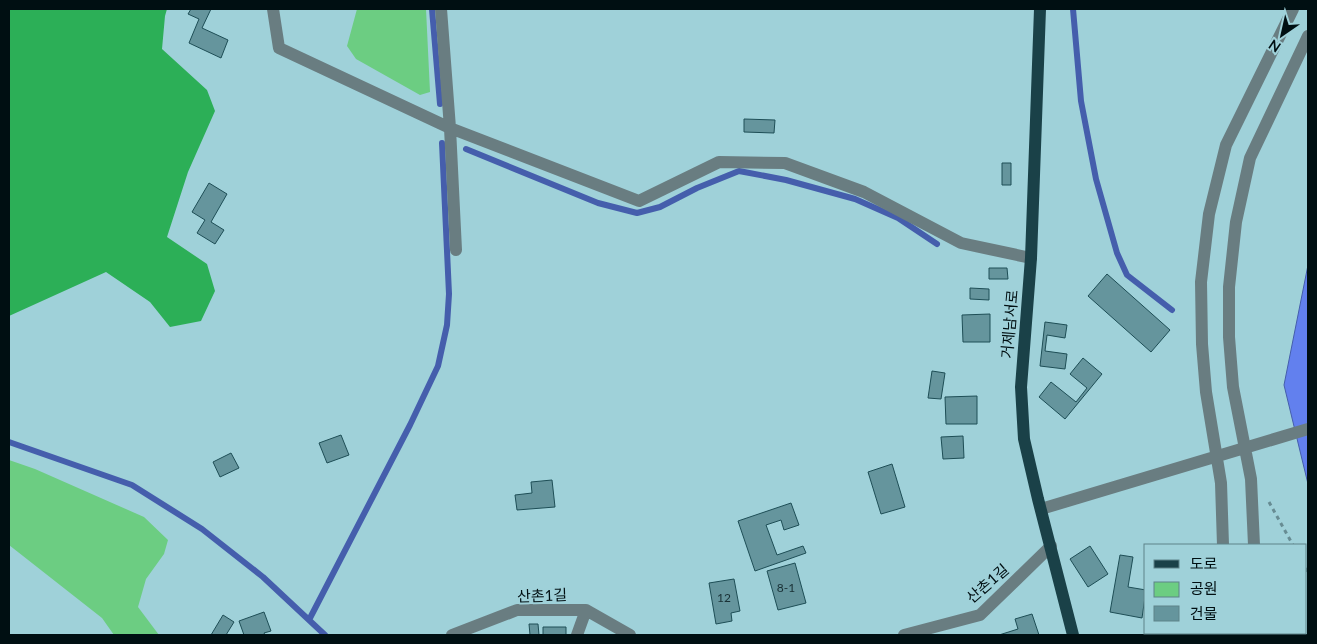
<svg xmlns="http://www.w3.org/2000/svg" width="1317" height="644" viewBox="0 0 1317 644" font-family="Lato,'Noto Sans KR',sans-serif">
	<style>
		.green { fill: #6ccd82 }
		.forest { fill: #2caf57 }
		.water { fill: #6280ee; stroke: #455eac }
		.lines { fill: none; stroke-linecap: round; stroke-linejoin: round }
		.stream { stroke: #455eac; stroke-width: 6 }
		.building { fill: #65959d; stroke: #1e4e56 }
		.path { stroke: #678c93; stroke-width: 3; stroke-dasharray: 4 4; stroke-linecap: butt }
		.minor { stroke: #697d81; stroke-width: 12 }
		.major { stroke: #1a4148; stroke-width: 12 }
		.labels { text-anchor: middle; dominant-baseline: central; stroke-width: 4; stroke-linejoin: round; paint-order: stroke }
		.number-label { font-size: 12px; fill: #193035 }
		.street-label { font-size: 15px; fill: #000f12; stroke: #9fd1d9 }
	</style>
	<rect width="100%" height="100%" fill="#9fd1d9"/>
	<path class="green" d="M 357,9 L 426,9 L 430,92 L 420,95 L 356,59 L 347,46 Z
		M 9,460 L 35,469 L 144,517 L 168,540 L 164,554 L 146,579 L 138,607 L 159,635 L 114,635 L 102,618 L 9,545 Z"/>
	<path class="forest" d="M 9,9 L 167,9 L 165,16 L 162,49 L 207,90 L 215,111 L 188,172 L 167,237 L 207,264 L 215,291 L 201,321 L 170,327 L 150,302 L 106,272 L 9,316 Z"/>
	<path class="water" d="M 1308,265 L 1308,484 L 1284,385 Z"/>
	<g class="lines">
		<path class="stream" d="M 432,9 L 440,104
			M 1073,9 L 1081,101 L 1096,179 L 1117,253 L 1127,275 L 1172,310
			M 466,149 L 598,203 L 637,213 L 660,207 L 697,188 L 739,171 L 786,180 L 855,199 L 898,218 L 937,244
			M 9,442 L 132,485 L 202,529 L 263,577 L 325,635
			M 309,620 L 410,425 L 438,366 L 447,325 L 449,294 L 442,143"/>
	</g>
	<path class="building" d="M 191,9 L 211,9 L 202,28 L 228,40 L 221,58 L 189,43 L 199,19 L 188,14 Z
		M 744,119 L 775,120 L 774,133 L 744,132 Z
		M 1002,163 L 1011,163 L 1011,185 L 1002,185 Z
		M 209,183 L 227,194 L 211,222 L 224,230 L 215,244 L 197,233 L 205,220 L 192,212 Z
		M 989,268 L 1007,268 L 1008,279 L 989,279 Z
		M 1107,274 L 1170,330 L 1151,352 L 1088,296 Z
		M 970,288 L 989,289 L 989,300 L 970,299 Z
		M 990,314 L 990,342 L 963,342 L 962,315 Z
		M 1045,322 L 1067,325 L 1065,338 L 1047,335 L 1045,351 L 1067,354 L 1065,369 L 1040,366 Z
		M 1083,358 L 1102,374 L 1065,419 L 1039,397 L 1051,382 L 1076,402 L 1087,388 L 1070,374 Z
		M 932,371 L 945,373 L 941,399 L 928,398 Z
		M 977,396 L 977,424 L 946,424 L 945,397 Z
		M 341,435 L 349,455 L 327,463 L 319,443 Z
		M 963,436 L 964,458 L 943,459 L 941,437 Z
		M 231,453 L 239,468 L 220,477 L 213,462 Z
		M 892,464 L 905,507 L 881,514 L 868,472 Z
		M 552,480 L 555,507 L 517,510 L 515,495 L 532,493 L 531,482 Z
		M 791,503 L 799,525 L 784,530 L 781,520 L 766,525 L 777,555 L 803,546 L 806,553 L 755,571 L 738,521 Z
		M 1090,546 L 1108,574 L 1088,587 L 1070,559 Z
		M 1120,555 L 1133,557 L 1128,587 L 1146,590 L 1142,618 L 1110,612 Z
		M 795,563 L 806,603 L 778,610 L 767,571 Z
		M 734,579 L 740,611 L 731,613 L 732,621 L 716,624 L 709,583 Z
		M 264,612 L 271,631 L 264,633 L 265,635 L 244,635 L 239,621 Z
		M 1032,614 L 1039,635 L 999,635 L 1018,629 L 1015,619 Z
		M 223,615 L 234,622 L 226,635 L 211,635 Z
		M 529,624 L 538,624 L 539,635 L 530,635 Z
		M 543,627 L 566,627 L 566,635 L 543,635 Z"/>
	<g class="lines">
		<path class="path" d="M 1269,502 L 1293,545
			M 1306,568 L 1308,572"/>
		<path class="minor" d="M 273,9 L 279,48 L 450,128 L 639,201 L 719,162 L 785,163 L 864,192 L 961,243 L 1031,258
			M 441,9 L 450,128 L 456,250
			M 1041,509 L 1308,429
			M 1223,545 L 1221,483 L 1206,392 L 1202,344 L 1201,282 L 1209,214 L 1226,145 L 1293,9
			M 1254,545 L 1251,479 L 1233,387 L 1229,337 L 1229,287 L 1236,222 L 1250,158 L 1308,36
			M 452,635 L 517,610 L 586,610 L 630,635
			M 577,635 L 586,610
			M 904,635 L 980,615 L 1051,546
			M 1226,635 L 1227,633
			M 1256,635 L 1256,633"/>
		<path class="major" d="M 1040,9 L 1031,258 L 1021,387 L 1024,439 L 1038,499 L 1073,635"/>
	</g>
	<g class="labels">
		<g class="number-label">
			<text x="786" y="587">8-1</text>
			<text x="724" y="597">12</text>
		</g>
		<g class="street-label">
			<text transform="translate(1009 324) rotate(-85)">거제남서로</text>
			<text transform="translate(987 583) rotate(-41)">산촌1길</text>
			<text transform="translate(542 595) rotate(-2)">산촌1길</text>
		</g>
	</g>
	<rect width="1317" height="644" fill="none" stroke="#000f12" stroke-width="20"/>
	<rect x="1144" y="544" width="162" height="90" fill="#9fd1d9" stroke="#5f8389"/>
	<rect x="1154" y="560" width="25" height="8" fill="#1a4148" stroke="#5f8389"/>
	<text x="1190" y="569" font-size="15" fill="#000f12">도로</text>
	<rect x="1154" y="582" width="25" height="15" fill="#6ccd82" stroke="#5f8389"/>
	<text x="1190" y="594" font-size="15" fill="#000f12">공원</text>
	<rect x="1154" y="606" width="25" height="15" fill="#65959d" stroke="#5f8389"/>
	<text x="1190" y="619" font-size="15" fill="#000f12">건물</text>
	<g transform="translate(1282 35) rotate(214)" stroke="#9fd1d9" stroke-width="4" paint-order="stroke">
	<path d="M0-4L9 19L0 12L-9 19Z" fill="#000f12"/>
	<text y="-8" font-size="14" font-weight="bold" text-anchor="middle" fill="#000f12">N</text>
	</g>
</svg>
